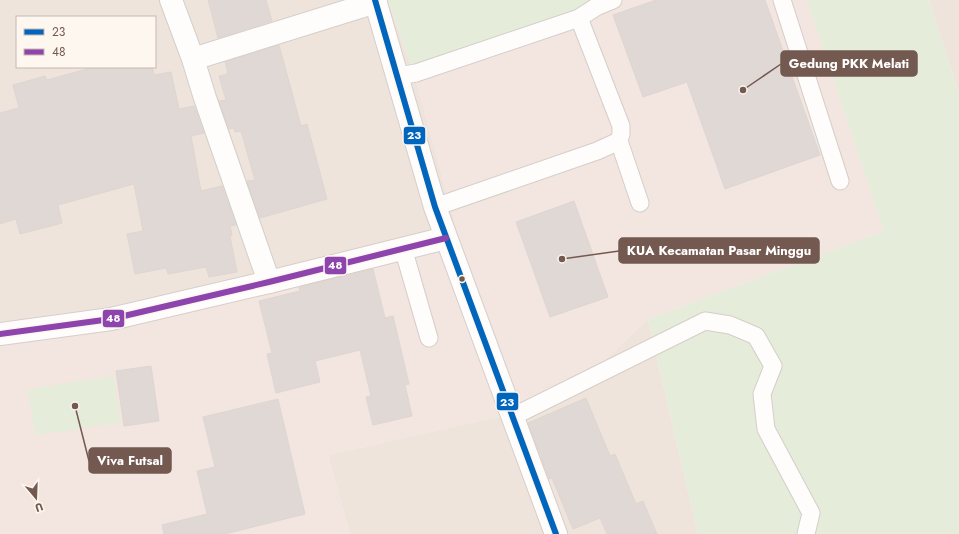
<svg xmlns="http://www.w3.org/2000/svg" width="959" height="534" viewBox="0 0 959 534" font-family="Jost,sans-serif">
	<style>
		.residential { fill: #eee4dc; fill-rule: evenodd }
		.commercial { fill: #f3e5e0 }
		.green { fill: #e6ecda }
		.building { fill: #e0d8d4; stroke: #dfd5d1 }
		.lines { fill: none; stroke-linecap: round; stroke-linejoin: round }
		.lane-casing { stroke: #d4cec9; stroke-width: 19 }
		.street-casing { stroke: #d4cec9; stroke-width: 24 }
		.secondary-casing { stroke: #d6ceca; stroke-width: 24 }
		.lane { stroke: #fefdfc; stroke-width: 17 }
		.street { stroke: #fefdfc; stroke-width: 22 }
		.secondary { stroke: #fefdfc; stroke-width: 22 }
		.bus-1-casing { stroke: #fdf7f0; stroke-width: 9 }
		.bus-2-casing { stroke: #fdf7f0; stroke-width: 9 }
		.bus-1 { stroke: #0065bd; stroke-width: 6 }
		.bus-2 { stroke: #8e44ad; stroke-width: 6 }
		.bus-dot { fill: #735950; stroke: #fdf7f0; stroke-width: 1.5 }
		.leader { fill: none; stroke: #735950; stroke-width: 1.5 }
		.callout-dot { fill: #735950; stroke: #fdf7f0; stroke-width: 1.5 }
		.callout { fill: #735950; stroke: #735950; stroke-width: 1.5 }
		.callout-label { font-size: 13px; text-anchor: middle; font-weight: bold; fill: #fff }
		.line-badge { stroke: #fdf7f0; stroke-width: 1.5 }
		.badge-label { font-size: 11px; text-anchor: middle; font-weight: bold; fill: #fff }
	</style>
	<rect width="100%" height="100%" fill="#f6f2ee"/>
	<path class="residential" d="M 0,0 L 388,0 L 414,74 L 457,230 L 191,306 L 0,322 ZM 17,17 L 155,17 L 155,67 L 17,67 Z
		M 929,0 L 959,0 L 959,94 Z
		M 648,319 L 698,534 L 350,534 L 328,455 L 560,403 Z"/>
	<path class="commercial" d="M 616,0 L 807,0 L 884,231 L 648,319 L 560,403 L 328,455 L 350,534 L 0,534 L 0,322 L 191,306 L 457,231 L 414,74 Z"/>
	<path class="green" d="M 388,0 L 616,0 L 414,74 Z
		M 807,0 L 929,0 L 959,94 L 959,534 L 698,534 L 648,319 L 884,231 Z
		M 114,376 L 121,423 L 35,435 L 28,389 Z"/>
	<path class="building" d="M 208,0 L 266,0 L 272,21 L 218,38 Z
		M 656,0 L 765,0 L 820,155 L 725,189 L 687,82 L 643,97 L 613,15 Z
		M 279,45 L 301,126 L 307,124 L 327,199 L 260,218 L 247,181 L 255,180 L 241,131 L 235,132 L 234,128 L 229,129 L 219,101 L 226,100 L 219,76 L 228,74 L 225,62 Z
		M 94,67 L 152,67 L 154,75 L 171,72 L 179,109 L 194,106 L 204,133 L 191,136 L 201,191 L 222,186 L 236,225 L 230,226 L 232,235 L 230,236 L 237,272 L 209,277 L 206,267 L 168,274 L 166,268 L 135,274 L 127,234 L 143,231 L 134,184 L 58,205 L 62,223 L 20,234 L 16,219 L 0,224 L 0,113 L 19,108 L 13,85 L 45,76 L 47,80 Z
		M 574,201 L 608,297 L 550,317 L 516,222 Z
		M 373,269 L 385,318 L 393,316 L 409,384 L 405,385 L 412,416 L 373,425 L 366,397 L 371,396 L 360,350 L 315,361 L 320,382 L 276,393 L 267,354 L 272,353 L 259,301 L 300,291 L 299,287 Z
		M 151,366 L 159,421 L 124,426 L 116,371 Z
		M 586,398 L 610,456 L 615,454 L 636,504 L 643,501 L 657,534 L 607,534 L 600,518 L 573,529 L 552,478 L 549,479 L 528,423 Z
		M 278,399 L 305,514 L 225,534 L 164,534 L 162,525 L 207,514 L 197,471 L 215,467 L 203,417 Z"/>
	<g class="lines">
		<g class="lane-casing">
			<path id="lane" d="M 782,0 L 840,181
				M 579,18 L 596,7 L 613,0
				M 398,76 L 416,73 L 579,18 L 621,126 L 621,134 L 619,141 L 597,151 L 435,207
				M 619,141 L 640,203
				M 403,248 L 429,338
				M 512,417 L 705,321 L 730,325 L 756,336 L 773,366 L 762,394 L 766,429 L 811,513 L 806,534"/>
		</g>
		<g class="street-casing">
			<path id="street" d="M 171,0 L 193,59 L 205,98 L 269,282
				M 193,59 L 376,2"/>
		</g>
		<g class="secondary-casing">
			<path id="secondary" d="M 375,0 L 435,207 L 556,534
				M 0,334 L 111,319 L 269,282 L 446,238"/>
		</g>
		<use href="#lane" class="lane"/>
		<use href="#street" class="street"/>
		<use href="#secondary" class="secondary"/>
		<g class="bus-1-casing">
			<path id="bus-1" d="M 375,0 L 435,207 L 556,534"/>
		</g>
		<g class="bus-2-casing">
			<path id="bus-2" d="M 0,334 L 111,319 L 269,282 L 446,238"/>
		</g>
		<use href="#bus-1" class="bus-1"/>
		<use href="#bus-2" class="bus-2"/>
	</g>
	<circle class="bus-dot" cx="462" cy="279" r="3.5"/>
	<path class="leader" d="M743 90L781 64M562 259L619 251M75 406L89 461"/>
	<g class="callout-dot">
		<circle cx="743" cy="90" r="4"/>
		<circle cx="562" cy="259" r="4"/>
		<circle cx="75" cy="406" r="4"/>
	</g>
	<g class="callout">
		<rect x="781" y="51" width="136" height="25" rx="4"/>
		<rect x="619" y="238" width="200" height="25" rx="4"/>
		<rect x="89" y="448" width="82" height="25" rx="4"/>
	</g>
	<g class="callout-label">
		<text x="849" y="68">Gedung PKK Melati</text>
		<text x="719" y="255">KUA Kecamatan Pasar Minggu</text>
		<text x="130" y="465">Viva Futsal</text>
	</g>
	<g class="line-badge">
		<rect x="403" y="126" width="23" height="19" rx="4" fill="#0065bd"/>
		<rect x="324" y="256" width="23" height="19" rx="4" fill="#8e44ad"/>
		<rect x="102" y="309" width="23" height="19" rx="4" fill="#8e44ad"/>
		<rect x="496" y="392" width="23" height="19" rx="4" fill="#0065bd"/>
	</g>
	<g class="badge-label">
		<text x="414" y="139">23</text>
		<text x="335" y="269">48</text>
		<text x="113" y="322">48</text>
		<text x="507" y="406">23</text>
	</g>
	<rect x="16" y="16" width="140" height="52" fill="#fdf7f0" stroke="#c6b8b0"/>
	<rect x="24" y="29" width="20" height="6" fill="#0065bd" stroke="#c6b8b0"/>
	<text x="52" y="36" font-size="12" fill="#735950">23</text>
	<rect x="24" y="49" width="20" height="6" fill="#8e44ad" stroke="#c6b8b0"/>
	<text x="52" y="56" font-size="12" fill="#735950">48</text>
	<g transform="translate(36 498) rotate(161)" stroke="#fdf7f0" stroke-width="3" paint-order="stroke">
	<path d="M0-3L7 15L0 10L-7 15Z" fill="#735950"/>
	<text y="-6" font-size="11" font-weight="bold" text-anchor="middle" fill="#735950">U</text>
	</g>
</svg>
